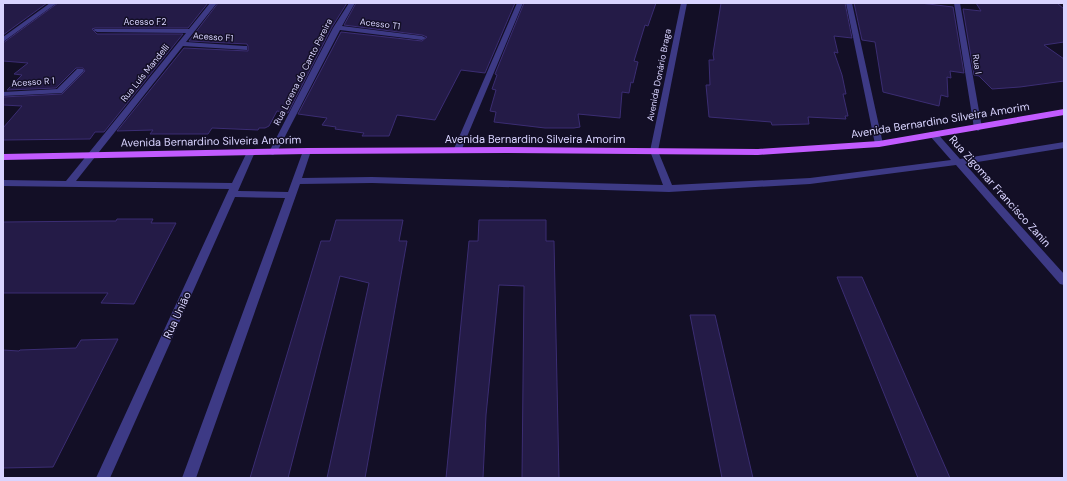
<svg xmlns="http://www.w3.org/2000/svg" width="1067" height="481" viewBox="0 0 1067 481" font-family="'DM Sans',sans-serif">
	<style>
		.building { fill: #241b47; stroke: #3b2d73 }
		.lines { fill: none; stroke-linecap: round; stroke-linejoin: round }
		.minor { fill: #3d3a85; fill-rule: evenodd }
		.major { fill: #c25bff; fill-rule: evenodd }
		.labels { text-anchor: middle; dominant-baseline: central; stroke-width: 3; stroke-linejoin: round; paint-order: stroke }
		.far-street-label { font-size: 9px; fill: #d9d4ff; stroke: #130f26 }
		.street-label { font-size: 11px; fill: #d9d4ff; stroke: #130f26 }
	</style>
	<rect width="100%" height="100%" fill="#130f26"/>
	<path class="building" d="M 3,3 L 47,3 L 3,35 Z
		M 58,3 L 208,3 L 188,28 L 95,28 L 92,29 L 97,34 L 183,34 L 104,132 L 95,132 L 90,139 L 3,140 L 3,128 L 22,106 L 3,105 L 3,97 L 62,94 L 85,71 L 83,68 L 76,68 L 56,88 L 7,90 L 22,75 L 14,74 L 28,63 L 3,61 L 3,43 Z
		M 218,3 L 347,3 L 332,27 L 288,113 L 277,111 L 269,126 L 265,128 L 259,128 L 258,130 L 212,128 L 208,134 L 150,134 L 153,130 L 117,131 L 184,48 L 248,51 L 248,46 L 247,44 L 189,41 Z
		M 356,3 L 515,3 L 485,73 L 461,70 L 435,120 L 397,115 L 389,136 L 362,136 L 364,133 L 335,129 L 336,127 L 322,125 L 327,118 L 298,114 L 341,32 L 422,41 L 427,37 L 422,35 L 344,25 Z
		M 524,3 L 656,3 L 648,26 L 645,25 L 634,61 L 638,62 L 633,83 L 631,82 L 629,93 L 622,92 L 620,118 L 578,114 L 580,127 L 574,128 L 545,128 L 494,122 L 496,112 L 490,111 L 496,90 L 492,89 L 497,75 L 495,74 Z
		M 721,3 L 845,3 L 852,38 L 834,36 L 838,53 L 834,52 L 842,75 L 846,94 L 843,94 L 848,116 L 845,116 L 846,119 L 808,117 L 809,124 L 772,125 L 771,122 L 709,117 L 706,85 L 710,85 L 709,60 L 714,60 L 713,54 Z
		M 854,3 L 920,3 L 953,7 L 964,73 L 950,71 L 951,78 L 947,77 L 948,97 L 941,95 L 939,106 L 883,92 L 875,42 L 862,40 Z
		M 976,3 L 1057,3 L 1064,9 L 1064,42 L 1044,45 L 1064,59 L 1064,81 L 1020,87 L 992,89 L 979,76 L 974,75 L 963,9 L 981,11 Z
		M 117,219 L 153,219 L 151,223 L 176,223 L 134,304 L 101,303 L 108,293 L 3,293 L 3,222 L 104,221 L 116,221 Z
		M 336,220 L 403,220 L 399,241 L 407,241 L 365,478 L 327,478 L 369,283 L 340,276 L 288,478 L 250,478 L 321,241 L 330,241 Z
		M 479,220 L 546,220 L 546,241 L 554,241 L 559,478 L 522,478 L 524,286 L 499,285 L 486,415 L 483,478 L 446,478 L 469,241 L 478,241 Z
		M 837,277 L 862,277 L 950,478 L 918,478 Z
		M 690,315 L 715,315 L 753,478 L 722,478 Z
		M 118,339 L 53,467 L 3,468 L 3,350 L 19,351 L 20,350 L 76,348 L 81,340 Z"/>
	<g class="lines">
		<path class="minor" d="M 50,3 L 57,3 L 3,42 L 3,37 Z
			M 210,3 L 217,3 L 186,42 L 244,46 L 247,46 L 247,50 L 183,46 L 76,181 L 232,183 L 247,152 L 251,149 L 255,152 L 238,191 L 288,192 L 303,151 L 307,148 L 311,151 L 302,178 L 372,177 L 663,185 L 650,151 L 681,3 L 687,3 L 658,151 L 672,185 L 810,178 L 951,160 L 930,136 L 929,134 L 930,132 L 936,132 L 960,159 L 1064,142 L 1064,148 L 965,164 L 1064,274 L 1064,285 L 1060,284 L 956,165 L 810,184 L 669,192 L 372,183 L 300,184 L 196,478 L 182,478 L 285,198 L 235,197 L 110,478 L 96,478 L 229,189 L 3,186 L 3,180 L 66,181 L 186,33 L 97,32 L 93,30 L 95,29 L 189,29 Z
			M 349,3 L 355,3 L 342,26 L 422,36 L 426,38 L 422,40 L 340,30 L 277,152 L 273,155 L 270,154 L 269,152 L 333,28 Z
			M 517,3 L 523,3 L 461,151 L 460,153 L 454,153 L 453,151 Z
			M 846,3 L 852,3 L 883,144 L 879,147 L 875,144 Z
			M 954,3 L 960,3 L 982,128 L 978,131 L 974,128 Z
			M 77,69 L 83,69 L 84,71 L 62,93 L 3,96 L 3,92 L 57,89 Z"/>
		<path class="major" d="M 1064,109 L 1064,115 L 879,147 L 758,155 L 505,153 L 307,154 L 3,160 L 3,154 L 307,148 L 505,147 L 758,149 L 879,141 Z"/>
	</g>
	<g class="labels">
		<g class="far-street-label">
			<text x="145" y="22">Acesso F2</text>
			<text transform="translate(380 24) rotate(7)">Acesso T1</text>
			<text transform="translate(213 37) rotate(4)">Acesso F1</text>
			<text transform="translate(977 64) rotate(81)">Rua I</text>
			<text transform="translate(303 72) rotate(-63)">Rua Lorena do Canto Pereira</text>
			<text transform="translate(145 73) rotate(-51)">Rua Luís Mandelli</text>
			<text transform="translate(659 75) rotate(-79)">Avenida Donário Braga</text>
			<text transform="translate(33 82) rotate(-4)">Acesso R 1</text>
		</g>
		<g class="street-label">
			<text transform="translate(940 120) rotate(-9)">Avenida Bernardino Silveira Amorim</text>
			<text x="535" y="139">Avenida Bernardino Silveira Amorim</text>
			<text transform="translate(211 141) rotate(-1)">Avenida Bernardino Silveira Amorim</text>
			<text transform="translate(1000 191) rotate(48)">Rua Zigomar Francisco Zanin</text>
			<text transform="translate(177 315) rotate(-65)">Rua União</text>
		</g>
	</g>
	<rect width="1067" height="481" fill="none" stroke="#d9d4ff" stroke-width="8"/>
</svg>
